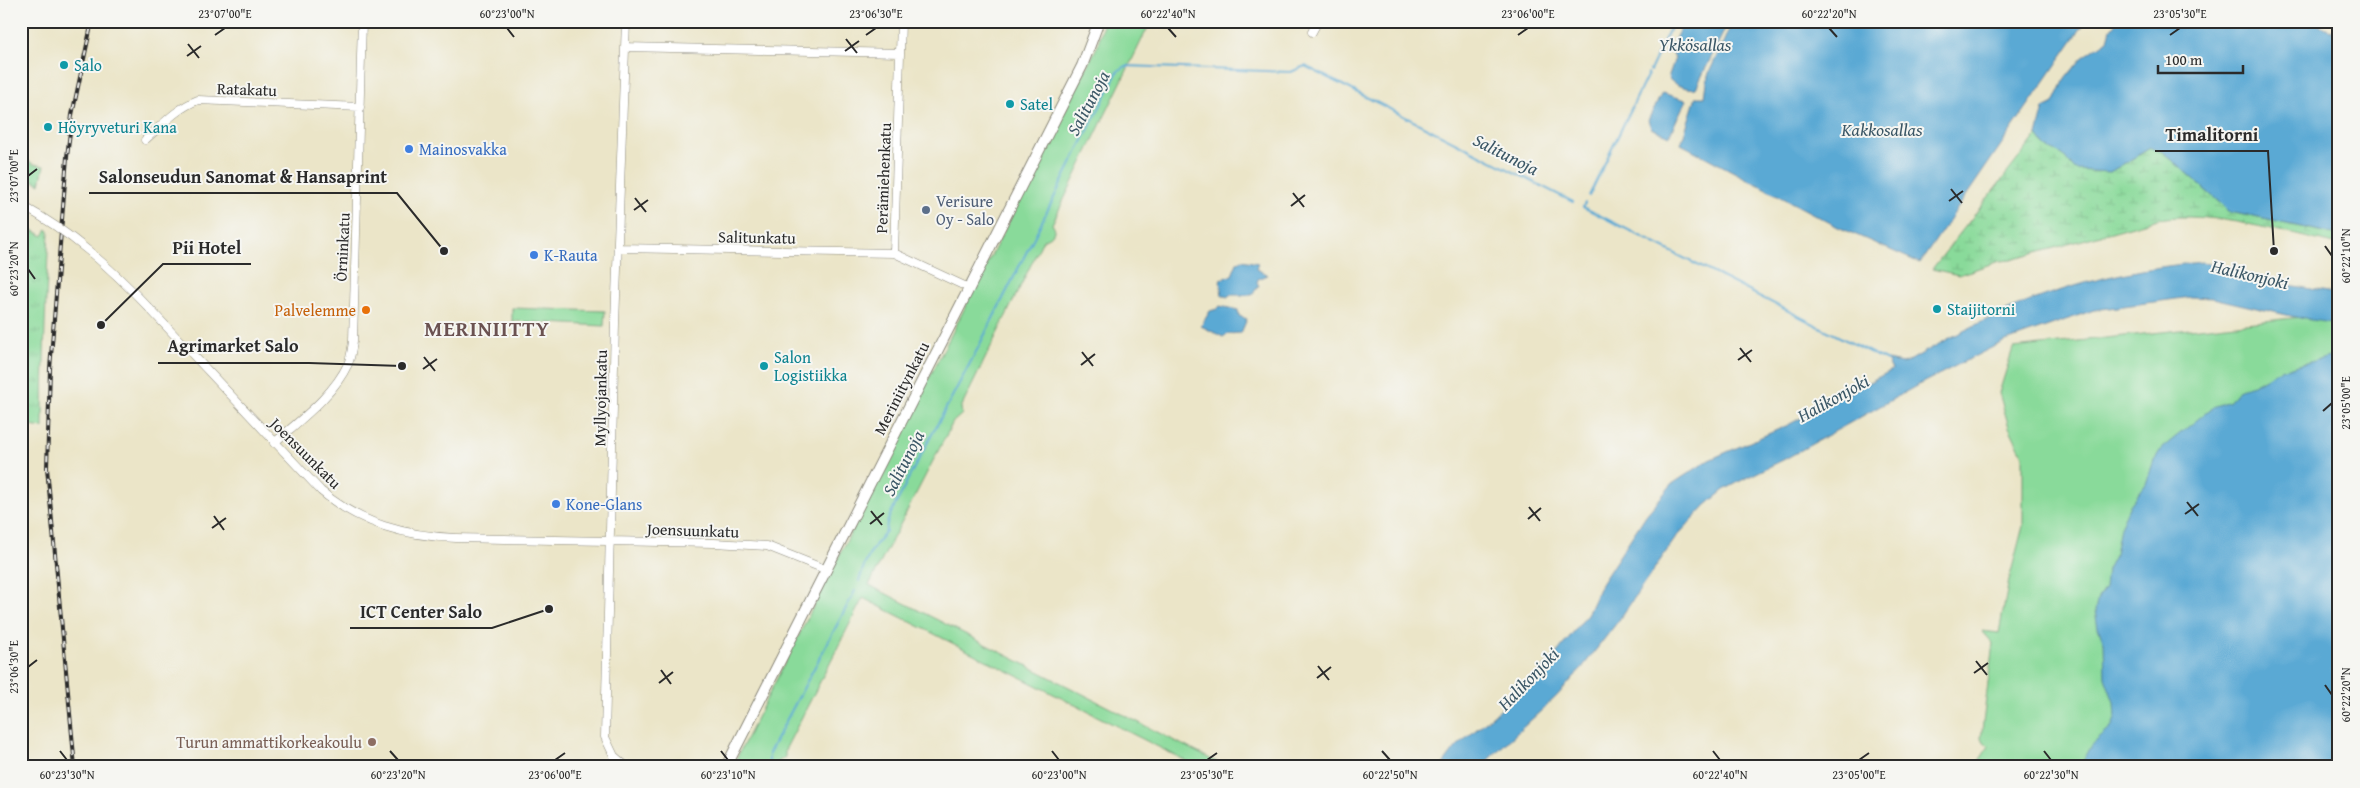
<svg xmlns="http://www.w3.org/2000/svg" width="2360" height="788" viewBox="0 0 2360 788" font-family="'Gentium Book Plus',serif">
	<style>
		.grass { fill: url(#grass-tufts); stroke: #5a8262 }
		.wetland { fill: url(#wetland-marsh); stroke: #5a8262 }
		.park { fill: #89da9a; stroke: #5a8262 }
		.water { fill: #5aa9d4; stroke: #426a80 }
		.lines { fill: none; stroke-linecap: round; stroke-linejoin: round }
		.stream { stroke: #5aa9d4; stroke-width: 2 }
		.minor-casing { stroke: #8b887a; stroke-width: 9 }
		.major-casing { stroke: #8b887a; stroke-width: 12 }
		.minor { stroke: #fff; stroke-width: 8 }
		.major { stroke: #fff; stroke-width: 10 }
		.rail-casing { stroke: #2b2b2b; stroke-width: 4 }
		.rail { stroke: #f6f6f2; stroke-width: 2; stroke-dasharray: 5.5; stroke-linecap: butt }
		.minor-bridge-casing { stroke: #8b887a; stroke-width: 9; stroke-linecap: butt }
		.minor-bridge { stroke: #fff; stroke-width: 8 }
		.ticks { fill: none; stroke: #2b2b2b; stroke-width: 2 }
		.culture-dot { fill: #0f9aa8; stroke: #f6f6f2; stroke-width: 2 }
		.shop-dot { fill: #3f7fe0; stroke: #f6f6f2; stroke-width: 2 }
		.service-dot { fill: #5c6f8a; stroke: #f6f6f2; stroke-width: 2 }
		.food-dot { fill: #e8710a; stroke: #f6f6f2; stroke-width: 2 }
		.education-dot { fill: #8d6e63; stroke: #f6f6f2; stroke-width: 2 }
		.labels { text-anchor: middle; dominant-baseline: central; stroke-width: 4; stroke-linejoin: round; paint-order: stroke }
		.culture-label { font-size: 16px; fill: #0d838f; stroke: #f6f6f2; text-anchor: start }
		.street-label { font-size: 16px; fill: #2b2b2b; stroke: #f6f6f2 }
		.shop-label { font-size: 16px; fill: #366cbe; stroke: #f6f6f2; text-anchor: start }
		.service-label { font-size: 16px; fill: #4e5e75; stroke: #f6f6f2; text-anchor: start }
		.food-label { font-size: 16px; fill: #c56008; stroke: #f6f6f2; text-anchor: end }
		.education-label { font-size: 16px; fill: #785e54; stroke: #f6f6f2; text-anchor: end }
		.water-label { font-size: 18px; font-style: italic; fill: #3b5766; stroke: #f6f6f2 }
		.district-label { font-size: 21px; font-weight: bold; letter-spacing: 1px; fill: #6b5251; stroke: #f6f6f2 }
		.leader { fill: none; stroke: #2b2b2b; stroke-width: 2 }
		.callout-dot { fill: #2b2b2b; stroke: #f6f6f2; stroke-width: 2 }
		.callout-label { font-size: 18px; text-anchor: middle; font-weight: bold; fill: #2b2b2b; stroke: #f6f6f2; stroke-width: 4; stroke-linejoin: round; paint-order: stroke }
		.neatline { fill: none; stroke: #2b2b2b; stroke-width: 2 }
		.ticks-label { font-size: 12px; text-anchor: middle; fill: #2b2b2b }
	</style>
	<defs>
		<pattern id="grass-tufts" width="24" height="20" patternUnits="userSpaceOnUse" patternTransform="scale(1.25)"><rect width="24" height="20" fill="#89da9a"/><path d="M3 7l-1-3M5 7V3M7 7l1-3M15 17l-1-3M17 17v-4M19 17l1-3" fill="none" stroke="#76bb85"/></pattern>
		<pattern id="wetland-marsh" width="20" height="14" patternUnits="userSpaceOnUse" patternTransform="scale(1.25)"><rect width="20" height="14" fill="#89da9a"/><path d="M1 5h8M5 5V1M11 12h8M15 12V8" fill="none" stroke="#76bb85"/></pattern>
	</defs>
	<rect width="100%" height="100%" fill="#f6f6f2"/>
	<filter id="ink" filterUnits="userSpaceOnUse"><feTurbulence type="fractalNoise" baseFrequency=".02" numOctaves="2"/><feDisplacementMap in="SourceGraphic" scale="10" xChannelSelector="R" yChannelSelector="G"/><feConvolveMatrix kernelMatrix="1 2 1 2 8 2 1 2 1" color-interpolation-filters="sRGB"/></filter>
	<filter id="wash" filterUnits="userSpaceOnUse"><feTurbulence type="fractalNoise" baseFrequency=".0096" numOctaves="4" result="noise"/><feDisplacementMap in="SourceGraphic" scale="20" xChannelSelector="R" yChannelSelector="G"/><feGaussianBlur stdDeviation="1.12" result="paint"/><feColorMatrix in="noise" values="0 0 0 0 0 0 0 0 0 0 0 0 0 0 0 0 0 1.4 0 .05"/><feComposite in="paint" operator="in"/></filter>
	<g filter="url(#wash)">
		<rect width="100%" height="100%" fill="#ebe5c8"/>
		<path class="grass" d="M 21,156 L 33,164 L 44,166 L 40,184 L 21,175 Z
			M 21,223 L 43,236 L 47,229 L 49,231 C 46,296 43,362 43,428 L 30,426 L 21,352 Z"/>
		<path class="wetland" d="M 2037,135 L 2046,147 L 2110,172 L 2150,148 L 2163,152 L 2230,212 L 2339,235 L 2339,245 C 2283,233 2213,210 2158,219 L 2011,260 L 1999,261 L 1959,275 L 1932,269 Z"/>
		<path class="park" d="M 1104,21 L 1151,21 L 1052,224 L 1055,229 L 1052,235 L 1043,240 L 961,408 L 962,414 L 953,422 L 869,585 L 1226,767 L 1198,767 L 863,598 L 785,750 L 785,757 L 771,767 L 732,767 L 1097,47 Z
			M 512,308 L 605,311 L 604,326 L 512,321 Z
			M 2339,313 L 2339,767 L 1975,767 L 1989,746 L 1981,739 L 1993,643 L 1982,631 L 1999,633 L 2009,580 L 2023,526 L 2023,456 L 2009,427 L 1999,393 L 2013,348 Z"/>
		<path class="water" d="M 1684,21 L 1729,21 L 1696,88 C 1687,90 1674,85 1668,78 L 1675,58 L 1670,49 Z
			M 1733,21 L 2086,21 L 1920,263 L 1838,227 L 1681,144 L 1696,97 L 1705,97 L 1708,75 Z
			M 2117,21 L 2313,21 L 2339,36 L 2339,235 L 2230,212 L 2163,152 L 2150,148 L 2110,172 L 2075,170 L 2063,155 L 2046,147 L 2037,135 L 2044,108 L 2054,103 L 2065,79 L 2082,58 L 2108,40 L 2111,29 Z
			M 1662,93 L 1686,100 L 1669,136 L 1651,128 L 1648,120 Z
			M 1242,260 L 1258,263 L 1256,269 L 1268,275 L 1258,279 L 1257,283 L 1259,285 L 1252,295 L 1230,295 L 1227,297 L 1222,295 L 1220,280 L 1232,275 L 1237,263 Z
			M 2202,262 L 2272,282 L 2339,294 L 2339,324 L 2304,319 L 2213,298 L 2191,297 L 2094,310 L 2003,342 L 1920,384 L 1785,459 L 1746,478 L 1724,490 L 1706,505 L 1677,536 L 1619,620 L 1581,669 L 1556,697 L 1480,767 L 1441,767 L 1457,746 L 1512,699 L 1552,659 L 1587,615 L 1601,584 L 1646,515 L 1672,484 L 1709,460 L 1786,426 L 1892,370 L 1887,360 L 1902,363 L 1911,360 C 2005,304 2092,272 2202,262 Z
			M 1220,306 L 1238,310 L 1239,316 L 1247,319 L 1241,333 L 1227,334 L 1223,337 L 1201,326 L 1210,311 L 1217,309 Z
			M 2339,352 L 2339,767 L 2080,767 L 2092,745 L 2111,728 L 2115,719 L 2114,702 L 2105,678 L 2104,642 L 2098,628 L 2095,611 L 2098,598 L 2105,588 L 2107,569 L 2115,554 L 2120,527 L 2130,505 L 2146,484 L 2154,460 L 2162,448 L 2213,407 L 2230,401 L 2239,389 L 2253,385 L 2280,370 L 2329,357 Z"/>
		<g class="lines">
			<path class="stream" d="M 1656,21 L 1659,23
				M 1650,71 L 1670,28
				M 1589,196 L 1648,74
				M 1585,203 L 1583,207 L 1887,361
				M 859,581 C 864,562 873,546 886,531 C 886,516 901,498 906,483 L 977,350 L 1118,71 L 1126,66 L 1291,72 L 1305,66 L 1573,202
				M 769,767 L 769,753 L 855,591"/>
		</g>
	</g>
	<g filter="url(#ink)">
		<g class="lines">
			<g class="minor-casing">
				<path id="minor" d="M 626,21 L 615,324 L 605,737 L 614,756 L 627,767
					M 901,21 L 894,253 L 969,288
					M 1312,32 L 1318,21
					M 625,47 L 900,53
					M 145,140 C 162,125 177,108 198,100 L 360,107
					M 619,248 L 894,253
					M 149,308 L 321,491 C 360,524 406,536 456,538 L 714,543 L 767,546 L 827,570
					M 274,443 C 300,420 333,396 348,364 C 351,357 352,349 353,341 L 362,21"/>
			</g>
			<g class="major-casing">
				<path id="major" d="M 726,767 L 1082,66 L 1099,21"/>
			</g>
			<use href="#minor" class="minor"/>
			<use href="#major" class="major"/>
			<g class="rail-casing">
				<path id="rail" d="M 75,767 L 47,468 L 50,369 L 67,157 L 72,115 L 92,21"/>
			</g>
			<use href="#rail" class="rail"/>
			<g class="minor-bridge-casing">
				<path id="minor-bridge" d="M 21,205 C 71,232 111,268 149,308"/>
			</g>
			<use href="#minor-bridge" class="minor-bridge"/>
		</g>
	</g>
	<path class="ticks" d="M 507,28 L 514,37M 1168,28 L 1176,37M 1829,28 L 1837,37M 215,35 L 225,28M 866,35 L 876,28M 1518,35 L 1528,28M 2170,35 L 2180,28M 846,39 L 857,53M 188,44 L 199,58M 845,51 L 859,41M 187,56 L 201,46M 28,176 L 37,169M 1951,189 L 1962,203M 1293,193 L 1304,207M 635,198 L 646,212M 1949,201 L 1963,191M 1291,206 L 1305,195M 634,210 L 648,200M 2325,246 L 2332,256M 28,269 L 35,279M 1740,348 L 1751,362M 1082,352 L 1093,366M 424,357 L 435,371M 1738,360 L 1752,350M 1081,365 L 1095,354M 423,369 L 437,359M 2323,411 L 2332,403M 2187,502 L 2198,516M 1529,507 L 1540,521M 871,511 L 882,525M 2185,514 L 2199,504M 214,516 L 224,530M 1528,519 L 1541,508M 870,524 L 884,513M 212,528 L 226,518M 1976,661 L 1987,675M 1318,666 L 1329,680M 28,667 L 37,660M 661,670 L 671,684M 1974,673 L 1988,663M 1317,678 L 1331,667M 659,683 L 673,672M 2325,685 L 2332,695M 60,751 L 67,760M 390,751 L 398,760M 721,751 L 728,760M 1052,751 L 1059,760M 1382,751 L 1390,760M 1713,751 L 1720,760M 2044,751 L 2051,760M 555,760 L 565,753M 1207,760 L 1217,753M 1859,760 L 1869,753"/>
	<g class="culture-dot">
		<circle cx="64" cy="65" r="5"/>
		<circle cx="1010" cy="104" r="5"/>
		<circle cx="48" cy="127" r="5"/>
		<circle cx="1937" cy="309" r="5"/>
		<circle cx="764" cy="366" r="5"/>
	</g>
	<g class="shop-dot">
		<circle cx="409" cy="149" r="5"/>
		<circle cx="534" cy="255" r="5"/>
		<circle cx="556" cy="504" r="5"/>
	</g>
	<circle class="service-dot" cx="926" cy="210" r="5"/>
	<circle class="food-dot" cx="366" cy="310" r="5"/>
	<circle class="education-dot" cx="372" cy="742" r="5"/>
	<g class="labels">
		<g class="culture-label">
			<text x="74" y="65">Salo</text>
			<text x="1020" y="104">Satel</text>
			<text x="58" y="127">Höyryveturi Kana</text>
			<text x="1947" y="309">Staijitorni</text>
			<text x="774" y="357">Salon<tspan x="774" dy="18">Logistiikka</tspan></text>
		</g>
		<g class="street-label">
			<text transform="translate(247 89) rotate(2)">Ratakatu</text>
			<text transform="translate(883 178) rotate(-88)">Perämiehenkatu</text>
			<text transform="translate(757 237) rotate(1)">Salitunkatu</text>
			<text transform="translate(342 247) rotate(-87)">Örninkatu</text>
			<text transform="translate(901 388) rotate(-63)">Meriniitynkatu</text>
			<text transform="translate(600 398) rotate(-89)">Myllyojankatu</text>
			<text transform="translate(306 453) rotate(45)">Joensuunkatu</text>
			<text transform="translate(693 530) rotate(2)">Joensuunkatu</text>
		</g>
		<g class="shop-label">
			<text x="419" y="149">Mainosvakka</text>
			<text x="544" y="255">K-Rauta</text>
			<text x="566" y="504">Kone-Glans</text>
		</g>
		<g class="service-label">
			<text x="936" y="201">Verisure<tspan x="936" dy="18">Oy - Salo</tspan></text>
		</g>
		<g class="food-label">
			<text x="356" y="310">Palvelemme</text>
		</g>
		<g class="education-label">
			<text x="362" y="742">Turun ammattikorkeakoulu</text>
		</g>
		<g class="water-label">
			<text x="1695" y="44">Ykkösallas</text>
			<text transform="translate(1088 103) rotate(-62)">Salitunoja</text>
			<text x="1882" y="129">Kakkosallas</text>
			<text transform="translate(1506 154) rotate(27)">Salitunoja</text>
			<text transform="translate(2250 274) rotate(13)">Halikonjoki</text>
			<text transform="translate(1833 398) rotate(-29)">Halikonjoki</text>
			<text transform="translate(903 463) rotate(-63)">Salitunoja</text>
			<text transform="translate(1528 679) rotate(-46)">Halikonjoki</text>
		</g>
		<g class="district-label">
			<text x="487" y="328">MERINIITTY</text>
		</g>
	</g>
	<path class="leader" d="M2274 251L2268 151H2155M444 251L397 193H89M101 325L163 264H251M402 366L309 363H158M549 609L492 628H350"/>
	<g class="callout-dot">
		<circle cx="2274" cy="251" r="5"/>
		<circle cx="444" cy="251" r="5"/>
		<circle cx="101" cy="325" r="5"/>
		<circle cx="402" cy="366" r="5"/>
		<circle cx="549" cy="609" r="5"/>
	</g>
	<g class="callout-label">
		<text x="2212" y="141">Timalitorni</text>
		<text x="243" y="183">Salonseudun Sanomat &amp; Hansaprint</text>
		<text x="207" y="254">Pii Hotel</text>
		<text x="233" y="352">Agrimarket Salo</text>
		<text x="421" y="618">ICT Center Salo</text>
	</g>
	<rect width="2360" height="788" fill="none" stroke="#f6f6f2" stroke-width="55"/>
	<path d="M2158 65v8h85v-8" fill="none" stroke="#2b2b2b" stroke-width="2.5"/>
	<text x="2165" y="65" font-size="15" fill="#2b2b2b" stroke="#f6f6f2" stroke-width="4" paint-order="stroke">100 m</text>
	<rect x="28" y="28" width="2304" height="732" class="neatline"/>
	<g class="ticks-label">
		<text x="225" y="18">23°07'00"E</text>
		<text x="507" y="18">60°23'00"N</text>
		<text x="876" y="18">23°06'30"E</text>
		<text x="1168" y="18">60°22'40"N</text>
		<text x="1528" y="18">23°06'00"E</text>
		<text x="1829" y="18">60°22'20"N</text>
		<text x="2180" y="18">23°05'30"E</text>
		<text transform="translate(14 176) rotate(-90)" y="4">23°07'00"E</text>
		<text transform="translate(2346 256) rotate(-90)" y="4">60°22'10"N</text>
		<text transform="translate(14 269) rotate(-90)" y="4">60°23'20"N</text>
		<text transform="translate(2346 403) rotate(-90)" y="4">23°05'00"E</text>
		<text transform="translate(14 667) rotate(-90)" y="4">23°06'30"E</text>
		<text transform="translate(2346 695) rotate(-90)" y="4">60°22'20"N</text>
		<text x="67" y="779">60°23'30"N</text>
		<text x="398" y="779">60°23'20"N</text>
		<text x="555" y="779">23°06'00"E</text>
		<text x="728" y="779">60°23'10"N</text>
		<text x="1059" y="779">60°23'00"N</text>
		<text x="1207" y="779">23°05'30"E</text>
		<text x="1390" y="779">60°22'50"N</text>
		<text x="1720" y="779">60°22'40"N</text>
		<text x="1859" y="779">23°05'00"E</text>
		<text x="2051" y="779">60°22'30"N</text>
	</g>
</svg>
